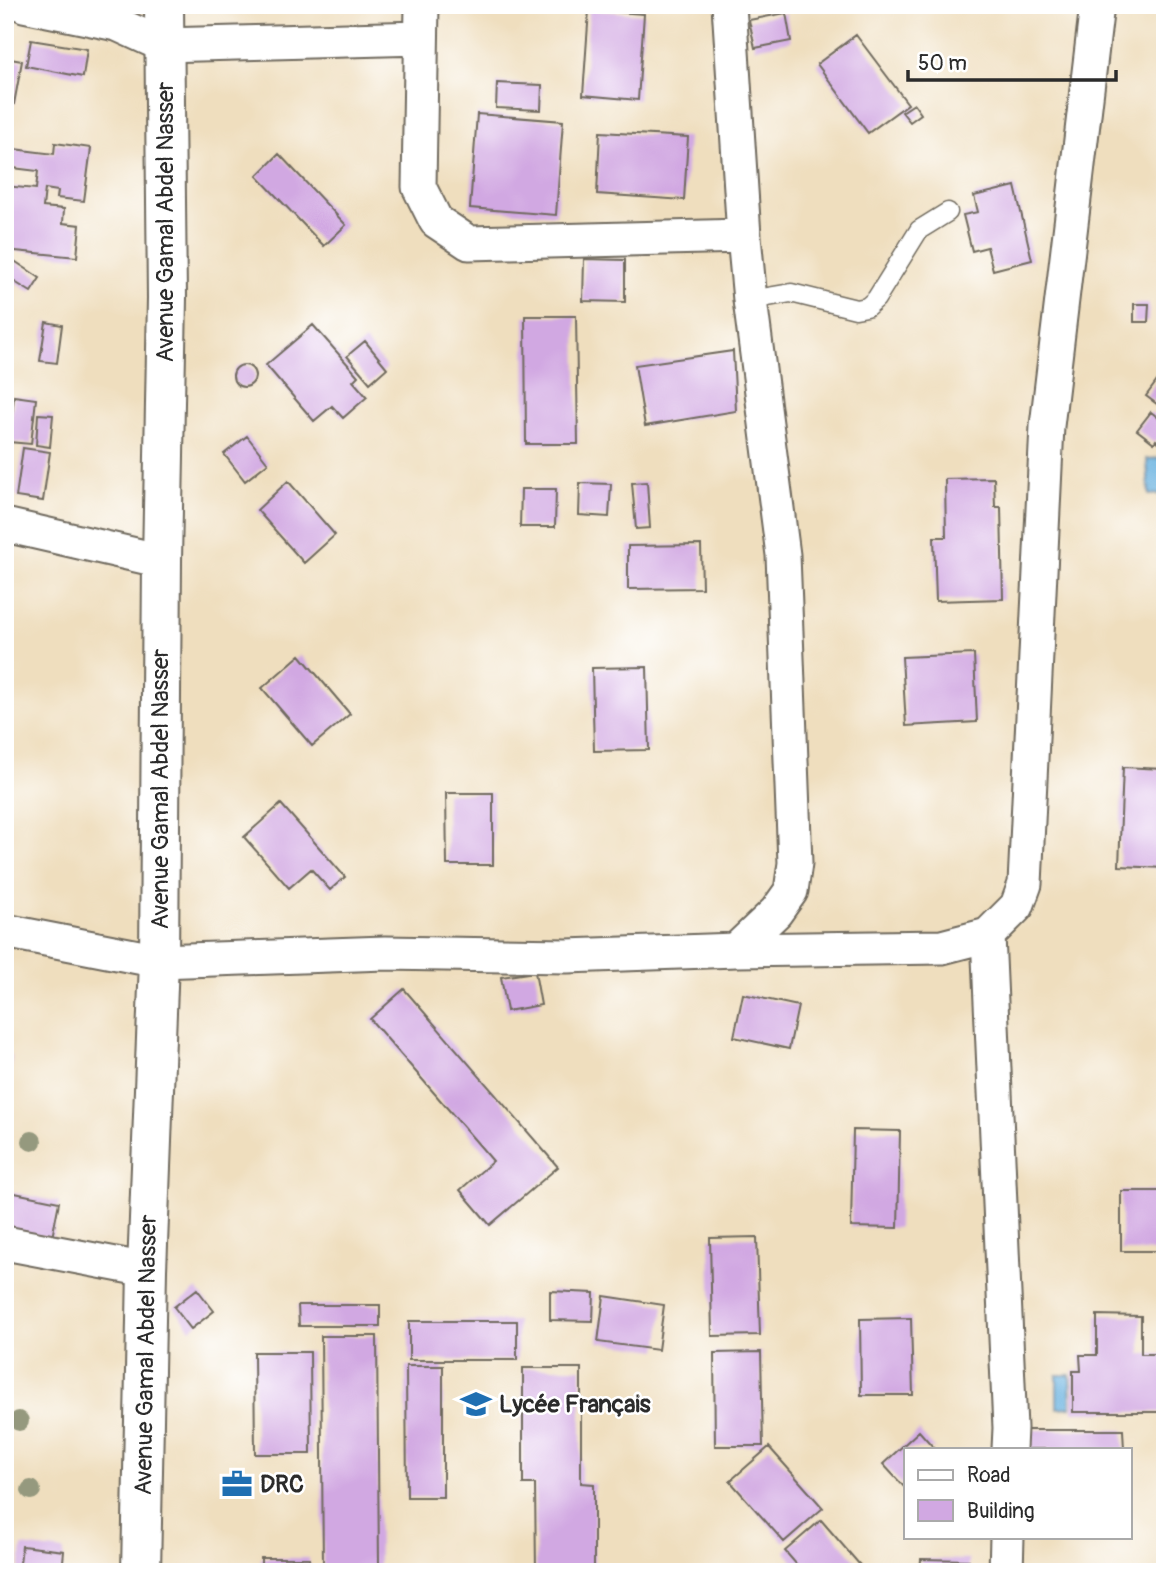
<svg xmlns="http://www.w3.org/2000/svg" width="1170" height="1577" viewBox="0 0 1170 1577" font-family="Pangolin,sans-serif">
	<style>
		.water { fill: #67b1df; stroke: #496e85; stroke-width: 2 }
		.building { fill: #d1a8e2 }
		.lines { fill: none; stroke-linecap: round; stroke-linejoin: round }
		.service-casing { stroke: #706a5e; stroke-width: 21 }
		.minor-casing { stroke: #706a5e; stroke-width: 37 }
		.tertiary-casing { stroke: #706a5e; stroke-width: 42 }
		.service { stroke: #fff; stroke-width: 18 }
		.minor { stroke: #fff; stroke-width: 33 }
		.tertiary { stroke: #fff; stroke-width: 38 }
		.tree { fill: #95997e }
		.labels { text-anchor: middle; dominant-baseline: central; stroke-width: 5; stroke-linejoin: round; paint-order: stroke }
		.street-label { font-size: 24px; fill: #2b2b2b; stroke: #fff }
		.poi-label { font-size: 24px; font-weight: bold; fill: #2b2b2b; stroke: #fff; text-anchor: start }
	</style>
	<rect width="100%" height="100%" fill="#fff"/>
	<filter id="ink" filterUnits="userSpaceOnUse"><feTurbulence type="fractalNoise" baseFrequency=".0143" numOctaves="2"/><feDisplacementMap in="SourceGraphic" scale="14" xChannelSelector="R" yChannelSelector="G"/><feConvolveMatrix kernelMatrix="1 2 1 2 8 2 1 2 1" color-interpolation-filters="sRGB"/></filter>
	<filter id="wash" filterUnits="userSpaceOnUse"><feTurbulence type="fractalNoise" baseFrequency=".00686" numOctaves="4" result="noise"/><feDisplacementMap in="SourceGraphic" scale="28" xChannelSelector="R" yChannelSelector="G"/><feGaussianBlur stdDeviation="1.57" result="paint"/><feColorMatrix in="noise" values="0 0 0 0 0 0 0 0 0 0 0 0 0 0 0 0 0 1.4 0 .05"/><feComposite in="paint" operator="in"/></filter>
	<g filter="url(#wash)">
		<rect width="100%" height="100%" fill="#efdebe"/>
		<path class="water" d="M 1165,458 L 1165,492 L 1162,494 L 1149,495 L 1147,459 Z
			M 1057,1375 L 1070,1375 L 1071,1407 L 1057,1408 Z"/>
		<g id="blocks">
			<path class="building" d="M 589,10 L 644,14 L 638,100 L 583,95 Z
				M 786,13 L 791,41 L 755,48 L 749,20 Z
				M 856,35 L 908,104 L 868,133 L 817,64 Z
				M 31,40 L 87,49 L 83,77 L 26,66 Z
				M 5,58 L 22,61 L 14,104 L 5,102 Z
				M 497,83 L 542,85 L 541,110 L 496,108 Z
				M 914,104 L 921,114 L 910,122 L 902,112 Z
				M 477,114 L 563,121 L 556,215 L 470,208 Z
				M 600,132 L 688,137 L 684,200 L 597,194 Z
				M 55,143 L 91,148 L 84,201 L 57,198 L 58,191 L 45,189 L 43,207 L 64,209 L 63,223 L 80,225 L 77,257 L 5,250 L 5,186 L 36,189 L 38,171 L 5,167 L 5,148 L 54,154 Z
				M 279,154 L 346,225 L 324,246 L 257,176 Z
				M 1015,186 L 1032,260 L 993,270 L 987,247 L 972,251 L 963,215 L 978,212 L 974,196 Z
				M 10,258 L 40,278 L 31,292 L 5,276 L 5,266 Z
				M 584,259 L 625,260 L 625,302 L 583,301 Z
				M 1134,304 L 1149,304 L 1148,322 L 1134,322 Z
				M 525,316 L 576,316 L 578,444 L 526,444 Z
				M 46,322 L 62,325 L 57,363 L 40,361 Z
				M 313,325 L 358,376 L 353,381 L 367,397 L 343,418 L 332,406 L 314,421 L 266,365 Z
				M 365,341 L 387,368 L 370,383 L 347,356 Z
				M 733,351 L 736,411 L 645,426 L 635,365 Z
				M233 376a11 11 0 1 1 22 0a11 11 0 1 1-22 0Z
				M 1165,370 L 1165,410 L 1146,396 Z
				M 14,396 L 36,399 L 31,444 L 9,442 Z
				M 1151,412 L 1165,423 L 1165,447 L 1156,440 L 1154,443 L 1137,430 Z
				M 38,414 L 53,415 L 50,447 L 36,445 Z
				M 247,436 L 268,463 L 245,481 L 224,454 Z
				M 23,448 L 50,452 L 43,501 L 16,497 Z
				M 994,478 L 995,507 L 1001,507 L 1003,599 L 936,601 L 934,537 L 946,537 L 945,479 Z
				M 288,481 L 335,535 L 304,563 L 257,510 Z
				M 647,482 L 650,528 L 636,529 L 632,483 Z
				M 580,483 L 611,484 L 609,517 L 579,515 Z
				M 521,489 L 556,489 L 555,527 L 520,527 Z
				M 701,545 L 702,588 L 628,589 L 628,546 Z
				M 1165,557 L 1165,587 L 1163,588 L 1158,558 Z
				M 974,654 L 977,722 L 906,726 L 902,657 Z
				M 300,655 L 350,714 L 312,746 L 262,688 Z
				M 647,667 L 649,750 L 594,751 L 592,668 Z
				M 1123,767 L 1163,769 L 1162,783 L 1165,783 L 1165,868 L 1119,866 Z
				M 446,793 L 493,793 L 493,865 L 447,865 Z
				M 281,804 L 345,877 L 330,890 L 311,869 L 289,888 L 244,837 Z
				M 535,972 L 541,1005 L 507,1011 L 501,977 Z
				M 404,989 L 558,1167 L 490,1225 L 460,1190 L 493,1161 L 370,1019 Z
				M 743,994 L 798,1006 L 789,1049 L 734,1037 Z
				M 5,1054 L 12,1056 L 10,1070 L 5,1069 Z
				M 853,1130 L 900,1131 L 898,1228 L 851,1227 Z
				M 5,1191 L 59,1202 L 52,1238 L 5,1229 Z
				M 1121,1191 L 1165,1191 L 1165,1251 L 1121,1251 Z
				M 757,1237 L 760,1335 L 712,1336 L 710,1238 Z
				M 197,1289 L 214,1311 L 191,1329 L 174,1307 Z
				M 550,1291 L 594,1293 L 593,1321 L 550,1320 Z
				M 604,1296 L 664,1305 L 658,1350 L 598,1342 Z
				M 298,1305 L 380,1305 L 380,1326 L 299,1326 Z
				M 1097,1315 L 1141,1316 L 1141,1354 L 1165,1354 L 1165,1412 L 1073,1412 L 1073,1371 L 1081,1371 L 1080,1355 L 1097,1355 Z
				M 911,1318 L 913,1395 L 861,1395 L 860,1319 Z
				M 409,1321 L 517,1321 L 517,1360 L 409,1360 Z
				M 321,1336 L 377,1336 L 379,1568 L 323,1568 Z
				M 254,1352 L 310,1352 L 311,1454 L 255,1454 Z
				M 761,1352 L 763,1446 L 715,1446 L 714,1353 Z
				M 406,1366 L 443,1366 L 443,1497 L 407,1497 Z
				M 523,1368 L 581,1368 L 581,1483 L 594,1484 L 594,1572 L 536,1572 L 535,1484 L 523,1484 Z
				M 1023,1430 L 1123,1430 L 1124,1449 L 1023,1449 Z
				M 919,1431 L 935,1449 L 906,1449 L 906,1489 L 883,1464 Z
				M 769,1447 L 823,1508 L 784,1542 L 730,1481 Z
				M 821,1520 L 866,1572 L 803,1572 L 785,1551 Z
				M 22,1546 L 64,1551 L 62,1572 L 19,1572 Z
				M 261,1558 L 309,1558 L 310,1572 L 261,1572 Z
				M 921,1559 L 969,1560 L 969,1572 L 920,1572 Z"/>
		</g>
	</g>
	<g filter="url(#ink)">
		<use href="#blocks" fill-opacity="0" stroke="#706a5e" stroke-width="2"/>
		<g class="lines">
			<g class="service-casing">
				<path id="service" d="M 750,300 L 791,293 L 856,309 L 867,307 L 876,299 L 919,230 L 948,212"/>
			</g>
			<g class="minor-casing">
				<path id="minor" d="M 24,5 L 117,24 L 163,45 L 421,38
					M 422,5 L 419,187 L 436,221 L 469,243 L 744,236
					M 729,5 L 744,236 L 750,300 L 783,555 L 795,863 L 791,891 L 776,912 L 736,950
					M 5,525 L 162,561
					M 5,931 L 159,961 L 385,953 L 567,956 L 736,950 L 942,947 L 988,935
					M 5,1243 L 147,1270
					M 1009,1449 L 1010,1428 L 988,935 L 1017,906 L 1025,884 L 1047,426 L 1097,5
					M 1006,1572 L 1007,1537"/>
			</g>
			<g class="tertiary-casing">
				<path id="tertiary" d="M 141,1572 L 147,1270 L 159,961 L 162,561 L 167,298 L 164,5"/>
			</g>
			<use href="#service" class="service"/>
			<use href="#minor" class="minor"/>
			<use href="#tertiary" class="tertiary"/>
		</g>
		<g class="tree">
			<circle cx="32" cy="1141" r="10"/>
			<circle cx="19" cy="1421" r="10"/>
			<circle cx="31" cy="1490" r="10"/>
		</g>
	</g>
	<defs>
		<g id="school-bare" transform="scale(2.415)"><path d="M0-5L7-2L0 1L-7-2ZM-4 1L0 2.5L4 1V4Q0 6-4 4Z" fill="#1f6fb2" stroke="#fff" stroke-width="2.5" paint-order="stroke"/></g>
		<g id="office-bare" transform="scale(2.415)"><path d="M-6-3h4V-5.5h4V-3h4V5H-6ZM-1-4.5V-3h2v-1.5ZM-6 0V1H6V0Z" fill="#1f6fb2" stroke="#fff" stroke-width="2.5" paint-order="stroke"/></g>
	</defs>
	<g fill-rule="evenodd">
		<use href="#school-bare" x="476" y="1404"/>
		<use href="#office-bare" x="237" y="1484"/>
	</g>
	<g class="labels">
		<g class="street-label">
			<text transform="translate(165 222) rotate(-90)">Avenue Gamal Abdel Nasser</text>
			<text transform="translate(160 789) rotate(-90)">Avenue Gamal Abdel Nasser</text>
			<text transform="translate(146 1355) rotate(-89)">Avenue Gamal Abdel Nasser</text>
		</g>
		<g class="poi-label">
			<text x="499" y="1404">Lycée Français</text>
			<text x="260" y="1484">DRC</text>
		</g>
	</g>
	<rect width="1170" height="1577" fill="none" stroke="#fff" stroke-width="28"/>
	<rect x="904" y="1448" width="228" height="91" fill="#ffffff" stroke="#aaaaaa" stroke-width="2"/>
	<rect x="918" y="1470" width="35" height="10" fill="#ffffff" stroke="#aaaaaa" stroke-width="2"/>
	<text x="967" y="1482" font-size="21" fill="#2b2b2b">Road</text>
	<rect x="918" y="1500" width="35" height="21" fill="#d1a8e2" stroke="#aaaaaa" stroke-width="2"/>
	<text x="967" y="1518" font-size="21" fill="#2b2b2b">Building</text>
	<path d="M908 70v10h208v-10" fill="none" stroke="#2b2b2b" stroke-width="3.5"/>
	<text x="918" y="70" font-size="21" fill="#2b2b2b" stroke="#ffffff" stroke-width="5" paint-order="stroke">50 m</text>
</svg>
